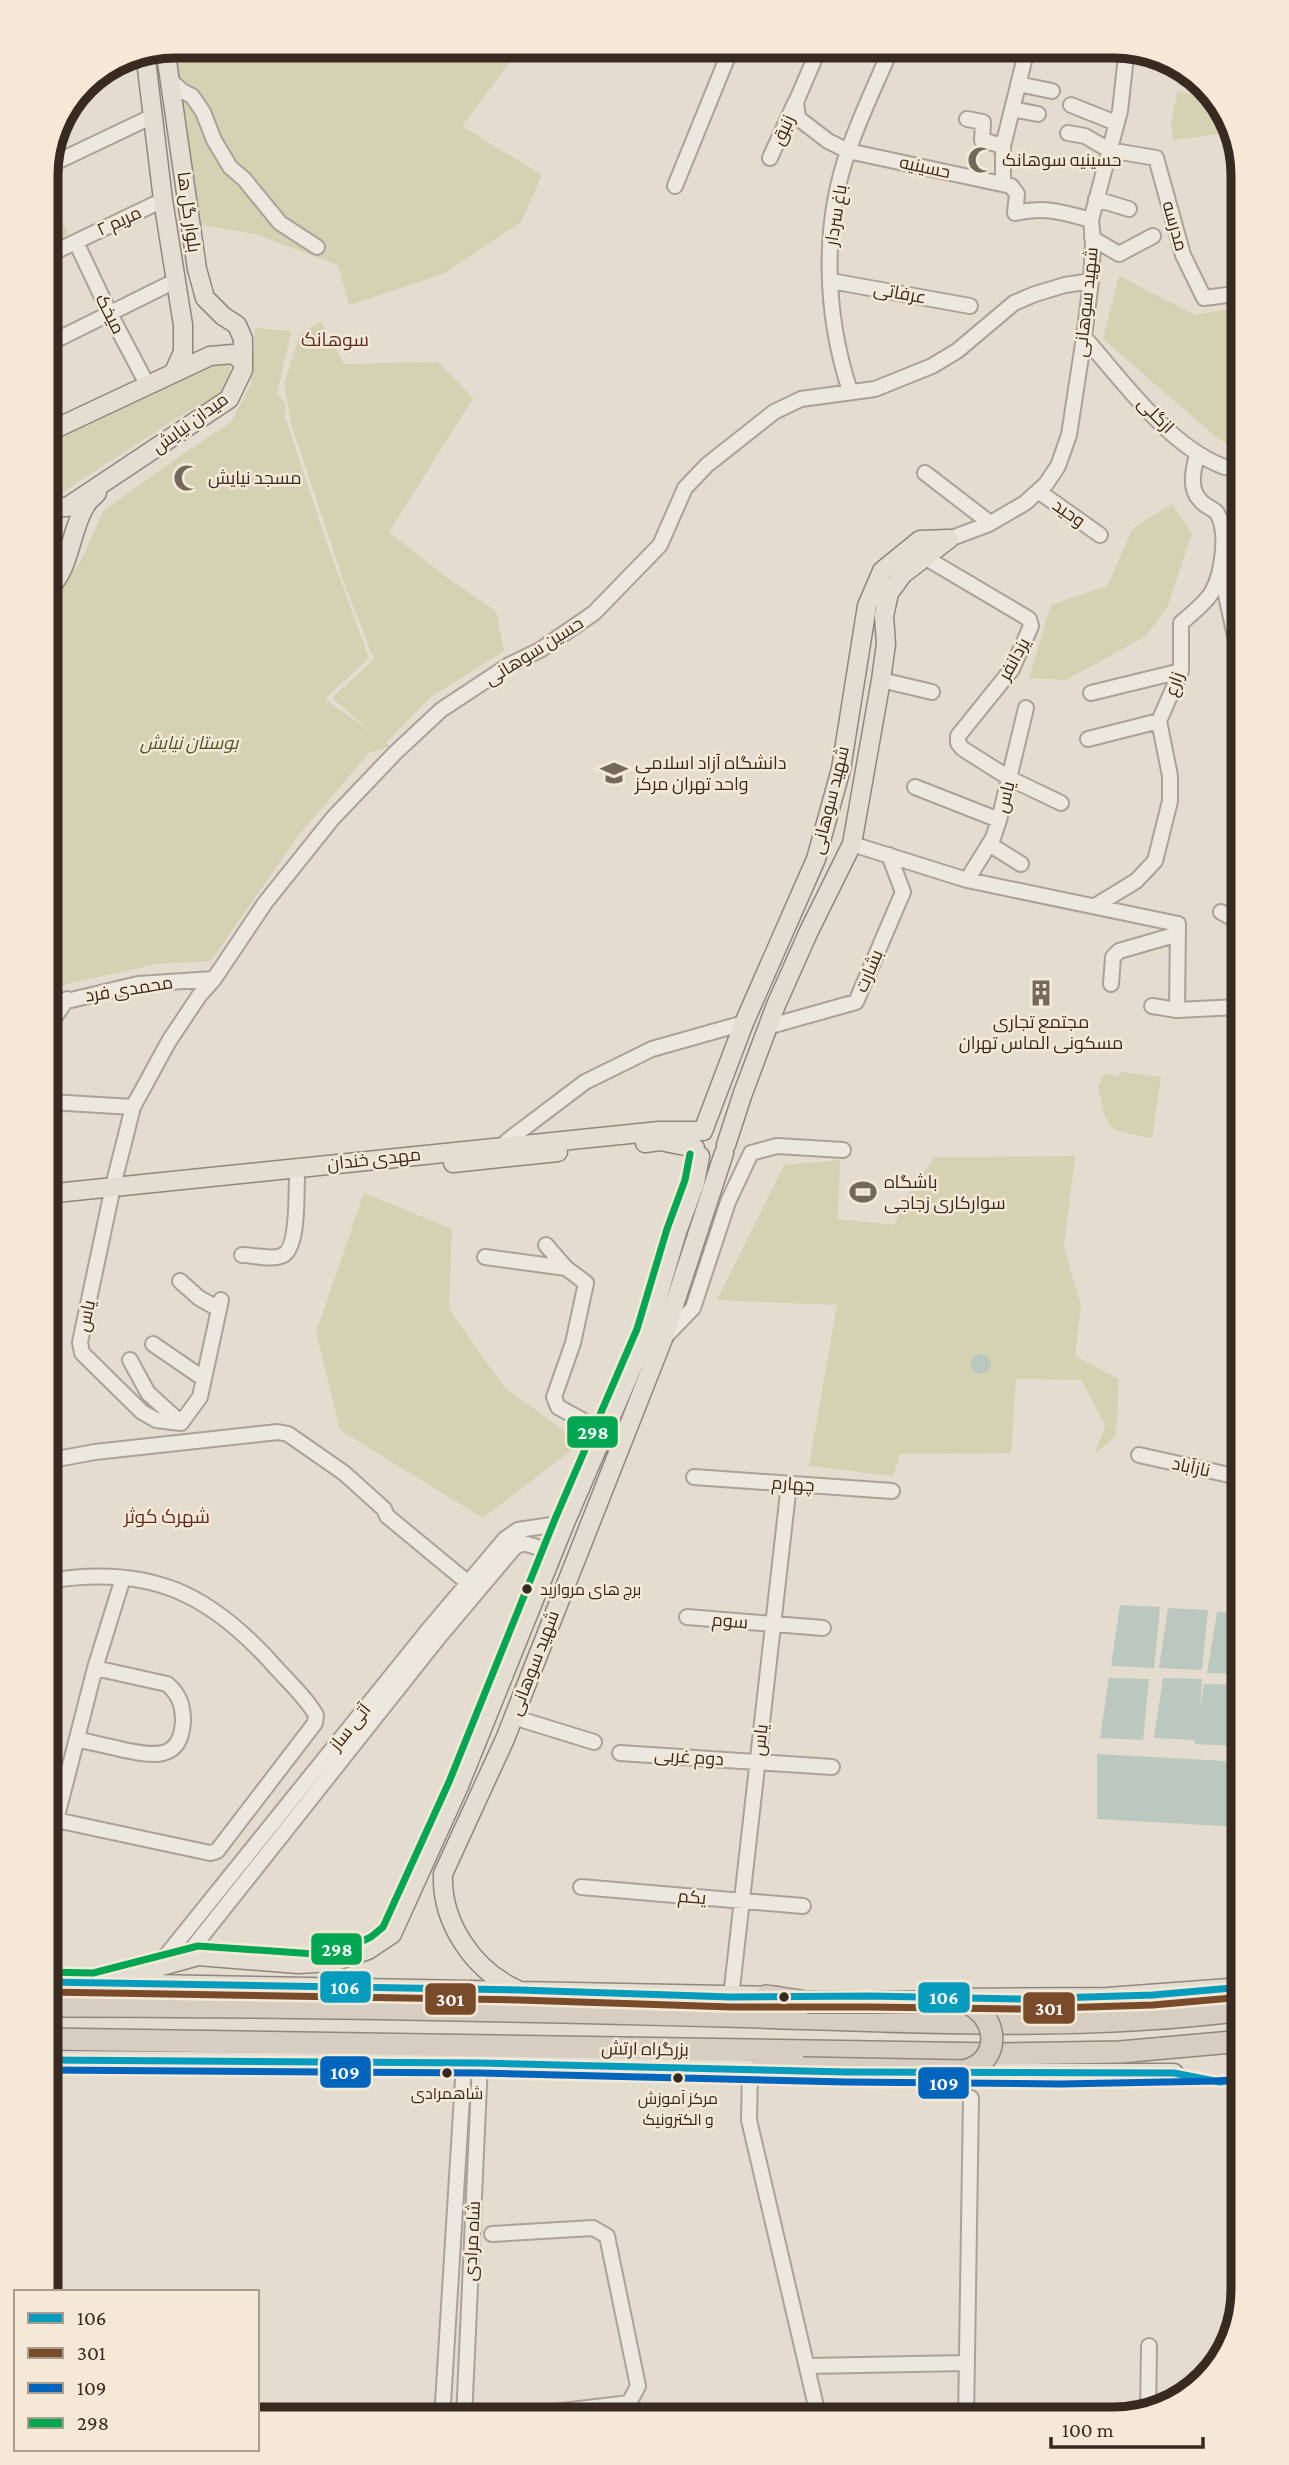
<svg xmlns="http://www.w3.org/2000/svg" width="1289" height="2465" viewBox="0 0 1289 2465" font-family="'Crimson Pro',Cairo,serif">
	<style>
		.green { fill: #d4d2b3 }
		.water { fill: #bac8bf }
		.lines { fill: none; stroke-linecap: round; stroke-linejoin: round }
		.minor-casing { stroke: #aaa298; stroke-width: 18 }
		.major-casing { stroke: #8f877f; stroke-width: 21 }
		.highway-casing { stroke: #8f877f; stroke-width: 24 }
		.minor { stroke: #ece8e0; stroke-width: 14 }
		.major { stroke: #e4ddd2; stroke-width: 18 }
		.highway { stroke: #d7cdc0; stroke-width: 21 }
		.highway-bridge-casing { stroke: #8f877f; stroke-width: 24; stroke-linecap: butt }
		.highway-bridge { stroke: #d7cdc0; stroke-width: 21 }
		.bus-1-casing { stroke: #f4e9d7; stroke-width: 12 }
		.bus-2-casing { stroke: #f4e9d7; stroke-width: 12 }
		.bus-3-casing { stroke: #f4e9d7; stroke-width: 12 }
		.bus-4-casing { stroke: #f4e9d7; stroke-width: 12 }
		.bus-1 { stroke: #069cbd; stroke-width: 7 }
		.bus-2 { stroke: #7a4b2a; stroke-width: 7 }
		.bus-3 { stroke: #0065bd; stroke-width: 7 }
		.bus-4 { stroke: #00a651; stroke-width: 7 }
		.bus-dot { fill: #382a20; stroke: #f4e9d7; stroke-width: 2.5 }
		.labels { text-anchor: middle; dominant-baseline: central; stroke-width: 5; stroke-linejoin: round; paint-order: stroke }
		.bus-label { font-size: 16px; fill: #382a20; stroke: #f4e9d7 }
		.street-label { font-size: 18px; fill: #382a20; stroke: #f4e9d7 }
		.poi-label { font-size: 18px; fill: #382a20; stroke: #f4e9d7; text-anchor: start }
		.park-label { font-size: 18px; font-style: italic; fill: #4b5328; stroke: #f4e9d7 }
		.neighbourhood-label { font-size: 19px; fill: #622b22; stroke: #f4e9d7 }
		.rim { fill: none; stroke: #382a20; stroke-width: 9 }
		.line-badge { stroke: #f4e9d7; stroke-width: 2.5 }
		.badge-label { font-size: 19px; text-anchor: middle; font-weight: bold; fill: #fff }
	</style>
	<rect width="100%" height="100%" fill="#e4dccf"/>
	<path class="green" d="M 174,46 L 522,46 L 462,126 L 542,175 L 521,222 L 443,274 L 349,305 L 338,265 L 255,234 L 201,225 Z
		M 1178,91 C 1202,98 1229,102 1235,132 L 1173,140 L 1171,122 Z
		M 46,185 L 69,236 L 46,248 Z
		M 1119,276 L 1195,315 L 1243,306 L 1243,452 L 1216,437 L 1103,339 Z
		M 321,321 L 344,364 L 438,362 L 473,398 L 389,532 L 446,577 L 496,611 L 504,651 L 431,697 L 386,743 L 390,746 L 369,753 L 298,836 L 211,961 L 156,964 L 46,989 L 46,610 L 82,559 L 103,511 L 174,460 L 231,422 L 251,384 L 255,328 L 291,331 L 277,394 L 285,402 L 285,416 L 325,538 L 369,658 L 325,699 L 374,734 L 332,698 L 374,659 L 343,580 L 292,427 L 284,384 L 300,334 Z
		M 222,361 L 231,367 L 228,383 L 222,394 L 180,416 L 58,495 C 42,468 36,456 64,436 Z
		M 1172,504 L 1192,533 L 1168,606 L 1146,636 L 1066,680 L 1029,678 L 1051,605 L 1107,586 L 1133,528 Z
		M 1120,1072 L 1161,1077 L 1152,1138 C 1105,1129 1108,1133 1098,1086 L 1104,1074 L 1119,1076 Z
		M 1075,1156 L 1064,1246 L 1081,1306 L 1075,1356 L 1119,1379 L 1116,1436 L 1095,1454 L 1105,1425 L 1081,1380 L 1016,1379 L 1011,1453 L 900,1454 L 893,1476 L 809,1466 L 837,1305 L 717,1300 L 784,1165 L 840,1160 L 838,1219 L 894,1225 L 908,1194 L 935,1157 Z
		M 364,1193 L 452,1229 L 449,1309 L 504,1387 L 581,1443 L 483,1518 L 340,1430 L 316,1332 Z"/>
	<path class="water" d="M971 1364a10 10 0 1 1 20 0a10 10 0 1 1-20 0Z
		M 1120,1605 L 1160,1607 L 1154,1668 L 1111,1666 Z
		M 1168,1608 L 1208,1610 L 1202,1670 L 1159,1668 Z
		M 1217,1612 L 1243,1613 L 1243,1674 L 1207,1673 Z
		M 1109,1678 L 1149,1679 L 1143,1740 L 1100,1738 Z
		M 1163,1678 L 1202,1679 L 1200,1707 L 1204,1684 L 1243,1685 L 1238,1746 L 1195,1744 L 1195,1740 L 1154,1738 Z
		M 1097,1754 L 1243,1762 L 1243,1827 L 1097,1819 Z"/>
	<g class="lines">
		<g class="minor-casing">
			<path id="minor" d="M 820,46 L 796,102 L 798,118 L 828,141 L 848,151 L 1011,186 L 1017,194 L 1015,213 C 1044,206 1062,212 1091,220
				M 958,46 L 983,52 L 1026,53
				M 169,79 L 182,91 L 192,96 L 203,112 L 214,140 L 230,167 L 244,179 L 280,223 L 317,247
				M 1018,84 L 1052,91
				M 1071,105 L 1116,123
				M 1012,109 L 1038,114
				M 967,119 L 983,122 L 982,140 L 1003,146
				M 1068,133 L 1085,136 L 1109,150 L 1156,158 L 1183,255 L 1204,298 L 1243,293
				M 770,158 L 795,103
				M 46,167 L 153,116
				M 1003,184 L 1003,146 L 1026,53 L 1030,46
				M 675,186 L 732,46
				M 1096,199 L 1129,209
				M 1092,238 L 1119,254 L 1153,236
				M 76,242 L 110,314 L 147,384
				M 46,256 L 163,200
				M 831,281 L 970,306
				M 1084,337 C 1122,380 1168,445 1222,466 C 1229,469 1237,468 1243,468
				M 46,345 L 175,281
				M 850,391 C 825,315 821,226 849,149 C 861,114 878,80 892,46
				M 925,473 L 990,523
				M 1038,491 L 1100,535
				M 949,539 L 989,524 L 1025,503 L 1046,484 L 1058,466 L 1069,435 L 1084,337 L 1091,281 L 1093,241 L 1091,220 L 1120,111 L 1127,47
				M 926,558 L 1029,619 L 1031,626 L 1012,669 L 958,736 L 958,743 L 963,749 L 1009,778 L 1061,803
				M 1221,572 L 1243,673
				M 881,680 L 932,692
				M 1091,693 L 1181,671
				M 1088,739 L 1159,721
				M 915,787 L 999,820
				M 852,844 L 967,880 L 1178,924 L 1177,1010
				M 989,844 L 1021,864
				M 967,880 L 993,838 L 999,820 L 1026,708
				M 1095,906 L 1136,881 L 1155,861 L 1170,801 L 1170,776 L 1159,721 L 1181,671 L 1181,623 C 1191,614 1205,604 1212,592 C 1222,574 1229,532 1217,513 C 1213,508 1204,506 1200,500 C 1188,488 1194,468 1197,454
				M 1221,912 L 1239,922 L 1238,1007
				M 1111,984 L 1113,957 L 1119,951 L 1178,934
				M 46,1006 L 138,984 L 214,979
				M 1152,1006 L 1177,1010 L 1238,1007 L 1243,1009
				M 767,1027 L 856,1002 L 903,892 L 889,855
				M 46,1030 L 67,999
				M 50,1102 L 133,1107
				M 507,1141 L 585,1082 L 652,1049 L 744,1023
				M 113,1186 L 133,1107 L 169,1041 L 199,996 L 214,979 L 265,903 L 333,818 L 395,753 L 441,710 L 509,665 L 540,650 L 594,613 L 660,545 L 685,488 L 707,465 L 774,412 L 801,399 L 875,389 L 932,366 L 957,351 L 1014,303 L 1035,294 L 1065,285 L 1091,281
				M 111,1196 L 80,1342 L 82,1353 L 142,1412 L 156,1420 L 181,1423
				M 546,1245 L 566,1268
				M 242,1255 C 254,1255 270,1260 281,1256 C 299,1251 296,1194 297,1177
				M 485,1257 L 566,1268 L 586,1283 L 573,1343 L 554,1397 L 558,1407 L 604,1432
				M 180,1281 L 199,1298 L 219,1309
				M 664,1338 L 693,1308 L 728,1202 L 751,1153 L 777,1146 L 843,1150
				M 153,1344 L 204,1379
				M 130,1360 L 148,1393 L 181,1423
				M 181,1423 L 200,1397 L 221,1300
				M 1139,1455 L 1243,1478
				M 46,1461 L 95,1452 L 278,1432 L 288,1434 L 344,1473 L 384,1509 L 387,1516 L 467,1582
				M 694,1477 L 892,1491
				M 46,1581 C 149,1564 210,1592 278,1670 C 291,1684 306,1698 316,1715 L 315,1723 L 217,1851 L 210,1853 L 56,1820
				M 687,1617 L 823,1628
				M 513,1717 L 594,1742
				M 77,1739 C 92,1743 108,1746 124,1750 C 154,1756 181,1761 183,1721 C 183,1705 179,1694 167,1684 L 95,1668
				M 620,1753 L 832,1767
				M 46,1844 L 56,1820 L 95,1668 L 123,1578
				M 581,1887 L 803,1906
				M 183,1960 L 439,1637 L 514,1548 L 523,1543 L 554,1552
				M 157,1967 L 429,1629 L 505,1539 L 518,1530 L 565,1523
				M 731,1997 L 789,1484
				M 750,2069 L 749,2120 L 819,2419
				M 492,2234 L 593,2228 L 607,2236 L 638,2386 L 629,2403 L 496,2419
				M 807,2366 L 967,2363
				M 1148,2413 L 1149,2346
				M 442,2419 L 464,2064
				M 464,2419 L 480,2063
				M 966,2419 L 971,2098"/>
		</g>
		<g class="major-casing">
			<path id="major" d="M 145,52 L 163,200 L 183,325 L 183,352 L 174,372
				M 46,433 L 210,356 L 233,354 L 241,360
				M 46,494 L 58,507 L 67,507 L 229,399 L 243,370 L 243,339 L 237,325 L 223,316 L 205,298 L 197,269 L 165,47
				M 46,590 C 70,574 70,529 86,505 C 88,501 93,497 97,493
				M 645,1143 L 660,1141 L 695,1148
				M 726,1145 L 743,1093 L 776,1005 L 809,931 L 852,844 L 881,680 L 886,644 L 884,616 L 889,593 L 903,574 L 949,539
				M 453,1163 L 558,1152
				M 46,1194 L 659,1131 L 703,1131 L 744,1023 L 816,859 L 841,769 L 867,606 L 882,571 L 920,540 L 949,539
				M 114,1979 L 198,1956 L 298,1964 L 333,1962 L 368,1950 L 392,1934 L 459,1786 L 565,1523 L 647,1333 L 677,1232 L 695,1183 L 700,1156
				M 46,1982 L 778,1996
				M 516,1989 C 472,1969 441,1921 443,1874 L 505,1739 L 663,1339 L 724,1153
				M 957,1998 L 1107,1997 L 1243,1987
				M 46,2060 L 480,2063 L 770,2070
				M 962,2073 L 1174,2073"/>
		</g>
		<g class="highway-casing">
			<path id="highway" d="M 766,1996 L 807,2002
				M 46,2006 C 272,2006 499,2010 726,2016 C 898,2021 1072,2032 1243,2010
				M 46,2039 L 996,2054 L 1120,2052 L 1243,2041
				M 759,2070 L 803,2068"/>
		</g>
		<use href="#minor" class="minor"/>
		<use href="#major" class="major"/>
		<use href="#highway" class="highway"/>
		<g class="highway-bridge-casing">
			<path id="highway-bridge" d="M 803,2068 L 964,2071 C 1003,2062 999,2014 964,2002 L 807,2002"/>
		</g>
		<use href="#highway-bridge" class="highway-bridge"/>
		<g class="bus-1-casing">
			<path id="bus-1" d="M 46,1982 L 519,1990 L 731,1997 L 870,1996 L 1022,1999 L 1153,1995 L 1243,1987
				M 46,2060 L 480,2063 L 846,2072 L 1174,2073 L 1220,2082 L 1243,2079"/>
		</g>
		<g class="bus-2-casing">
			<path id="bus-2" d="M 46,1992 L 519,2000 L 731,2007 L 870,2007 L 1022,2009 L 1153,2005 L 1243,1997"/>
		</g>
		<g class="bus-3-casing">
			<path id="bus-3" d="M 46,2070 L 480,2073 L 846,2082 L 1061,2084 L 1216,2081 L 1243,2079"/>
		</g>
		<g class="bus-4-casing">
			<path id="bus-4" d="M 46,1972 L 93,1973 L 198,1946 L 315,1954 L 354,1945 L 371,1937 L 383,1927 L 449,1782 L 555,1519 L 637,1329 L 667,1229 L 685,1180 L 690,1154"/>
		</g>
		<use href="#bus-1" class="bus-1"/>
		<use href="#bus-2" class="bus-2"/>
		<use href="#bus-3" class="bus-3"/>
		<use href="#bus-4" class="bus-4"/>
	</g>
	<defs>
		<g id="mosque-bare" transform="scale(2.1)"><path d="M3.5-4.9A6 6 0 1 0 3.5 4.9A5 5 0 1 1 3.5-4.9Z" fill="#74685d" stroke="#f4e9d7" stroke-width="2.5" paint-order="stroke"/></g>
		<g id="university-bare" transform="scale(2.1)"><path d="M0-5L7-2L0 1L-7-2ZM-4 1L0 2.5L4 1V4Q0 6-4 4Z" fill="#74685d" stroke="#f4e9d7" stroke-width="2.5" paint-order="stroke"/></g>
		<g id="building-bare" transform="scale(2.1)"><path d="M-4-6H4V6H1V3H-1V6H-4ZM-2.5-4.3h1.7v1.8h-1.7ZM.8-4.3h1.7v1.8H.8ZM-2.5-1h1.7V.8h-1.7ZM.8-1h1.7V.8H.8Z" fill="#74685d" stroke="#f4e9d7" stroke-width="2.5" paint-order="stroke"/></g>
		<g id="stadium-bare" transform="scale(2.1)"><path d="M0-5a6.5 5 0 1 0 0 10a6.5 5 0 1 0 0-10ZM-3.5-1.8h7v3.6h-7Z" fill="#74685d" stroke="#f4e9d7" stroke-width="2.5" paint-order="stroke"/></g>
	</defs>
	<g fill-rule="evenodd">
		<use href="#mosque-bare" x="981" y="160"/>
		<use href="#mosque-bare" x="187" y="478"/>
		<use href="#university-bare" x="614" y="773"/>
		<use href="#building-bare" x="1041" y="993"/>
		<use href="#stadium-bare" x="863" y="1192"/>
	</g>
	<g class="bus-dot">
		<circle cx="527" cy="1589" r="6"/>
		<circle cx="784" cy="1997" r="6"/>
		<circle cx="447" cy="2073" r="6"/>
		<circle cx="678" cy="2078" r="6"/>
	</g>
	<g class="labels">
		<g class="bus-label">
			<text x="540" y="1589" text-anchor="start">برج های مروارید</text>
			<text x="447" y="2093">شاهمرادی</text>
			<text x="678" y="2098">مرکز آموزش<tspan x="678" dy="21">و الکترونیک</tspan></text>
		</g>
		<g class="street-label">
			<text transform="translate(783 130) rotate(-65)">زنبق</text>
			<text transform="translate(925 167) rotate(12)">حسینیه</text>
			<text transform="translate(189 212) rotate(82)">بلوار گل ها</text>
			<text transform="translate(836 215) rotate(-81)">باغ سردار</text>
			<text transform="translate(119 221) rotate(-25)">مریم ۲</text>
			<text transform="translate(1175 226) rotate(74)">مدرسه</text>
			<text transform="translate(900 293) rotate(10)">عرفاتی</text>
			<text transform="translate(1086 302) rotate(-84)">شهید سوهانی</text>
			<text transform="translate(110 314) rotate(63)">میخک</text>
			<text transform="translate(1156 415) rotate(45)">ازگلی</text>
			<text transform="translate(190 423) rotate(-36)">میدان نیایش</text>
			<text transform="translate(1069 513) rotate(35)">وحید</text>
			<text transform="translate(534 651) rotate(-32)">حسین سوهانی</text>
			<text transform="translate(1014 659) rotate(-61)">یزدانفر</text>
			<text transform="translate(1174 684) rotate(-70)">زارع</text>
			<text transform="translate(1005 797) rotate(-76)">یاس</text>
			<text transform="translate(830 800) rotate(-76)">شهید سوهانی</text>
			<text transform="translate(869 971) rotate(-67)">بشارت</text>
			<text transform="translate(129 989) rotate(-9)">محمدی فرد</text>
			<text transform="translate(374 1159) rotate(-6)">مهدی خندان</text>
			<text transform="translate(86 1316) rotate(-78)">یاس</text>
			<text transform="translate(1191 1467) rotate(12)">نازآباد</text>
			<text transform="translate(793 1484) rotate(4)">چهارم</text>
			<text transform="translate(730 1621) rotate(5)">سوم</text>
			<text transform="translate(534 1663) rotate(-69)">شهید سوهانی</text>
			<text transform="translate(350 1727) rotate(-51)">آتی ساز</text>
			<text transform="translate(760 1740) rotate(-84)">یاس</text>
			<text transform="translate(689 1757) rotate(4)">دوم غربی</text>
			<text transform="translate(692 1897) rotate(5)">یکم</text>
			<text transform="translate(645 2049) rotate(1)">بزرگراه ارتش</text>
			<text transform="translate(472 2241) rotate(-87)">شاه مرادی</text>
		</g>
		<g class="poi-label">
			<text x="1002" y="160">حسینیه سوهانک</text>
			<text x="208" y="478">مسجد نیایش</text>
			<text x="635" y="763">دانشگاه آزاد اسلامی<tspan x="635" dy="21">واحد تهران مرکز</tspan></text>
			<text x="1041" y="1022" text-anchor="middle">مجتمع تجاری<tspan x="1041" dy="21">مسکونی الماس تهران</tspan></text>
			<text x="884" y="1182">باشگاه<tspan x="884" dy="21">سواركاری زجاجی</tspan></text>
		</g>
		<g class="park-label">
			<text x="189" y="743">بوستان نیایش</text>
		</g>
		<g class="neighbourhood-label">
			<text x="335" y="339">سوهانک</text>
			<text x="167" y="1516">شهرک کوثر</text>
		</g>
	</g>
	<path d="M0 0H1289V2465H0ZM175 58H1114A117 117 0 0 1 1231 175V2290A117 117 0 0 1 1114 2407H175A117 117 0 0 1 58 2290V175A117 117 0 0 1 175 58Z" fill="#f4e9d7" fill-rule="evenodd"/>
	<path class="rim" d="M175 58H1114A117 117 0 0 1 1231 175V2290A117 117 0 0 1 1114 2407H175A117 117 0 0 1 58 2290V175A117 117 0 0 1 175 58Z"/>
	<g class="line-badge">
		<rect x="566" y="1415" width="53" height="34" rx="7" fill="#00a651"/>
		<rect x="310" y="1932" width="53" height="34" rx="7" fill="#00a651"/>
		<rect x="319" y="1970" width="53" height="34" rx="7" fill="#069cbd"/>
		<rect x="917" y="1981" width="54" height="33" rx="7" fill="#069cbd"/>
		<rect x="424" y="1982" width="53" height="34" rx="7" fill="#7a4b2a"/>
		<rect x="1022" y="1991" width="54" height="34" rx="7" fill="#7a4b2a"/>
		<rect x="319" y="2055" width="53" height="34" rx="7" fill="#0065bd"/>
		<rect x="917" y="2066" width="53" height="34" rx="7" fill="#0065bd"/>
	</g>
	<g class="badge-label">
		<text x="593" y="1439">298</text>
		<text x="337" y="1956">298</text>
		<text x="345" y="1994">106</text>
		<text x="944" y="2004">106</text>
		<text x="450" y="2006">301</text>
		<text x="1049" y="2015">301</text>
		<text x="345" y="2079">109</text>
		<text x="944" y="2090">109</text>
	</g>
	<rect x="14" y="2290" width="245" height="161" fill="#f4e9d7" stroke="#a99d8e" stroke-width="2"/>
	<rect x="28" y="2313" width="35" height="10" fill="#069cbd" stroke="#a99d8e" stroke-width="2"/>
	<text x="77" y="2325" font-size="21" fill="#382a20">106</text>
	<rect x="28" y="2348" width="35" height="10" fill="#7a4b2a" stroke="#a99d8e" stroke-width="2"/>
	<text x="77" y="2360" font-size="21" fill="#382a20">301</text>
	<rect x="28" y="2383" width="35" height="10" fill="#0065bd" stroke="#a99d8e" stroke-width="2"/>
	<text x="77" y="2395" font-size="21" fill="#382a20">109</text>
	<rect x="28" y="2418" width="35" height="10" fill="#00a651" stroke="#a99d8e" stroke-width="2"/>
	<text x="77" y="2430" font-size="21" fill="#382a20">298</text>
	<path d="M1051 2437v10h152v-10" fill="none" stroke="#382a20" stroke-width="3.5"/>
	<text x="1062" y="2437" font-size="21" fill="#382a20" stroke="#f4e9d7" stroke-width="5" paint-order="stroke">100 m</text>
</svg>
